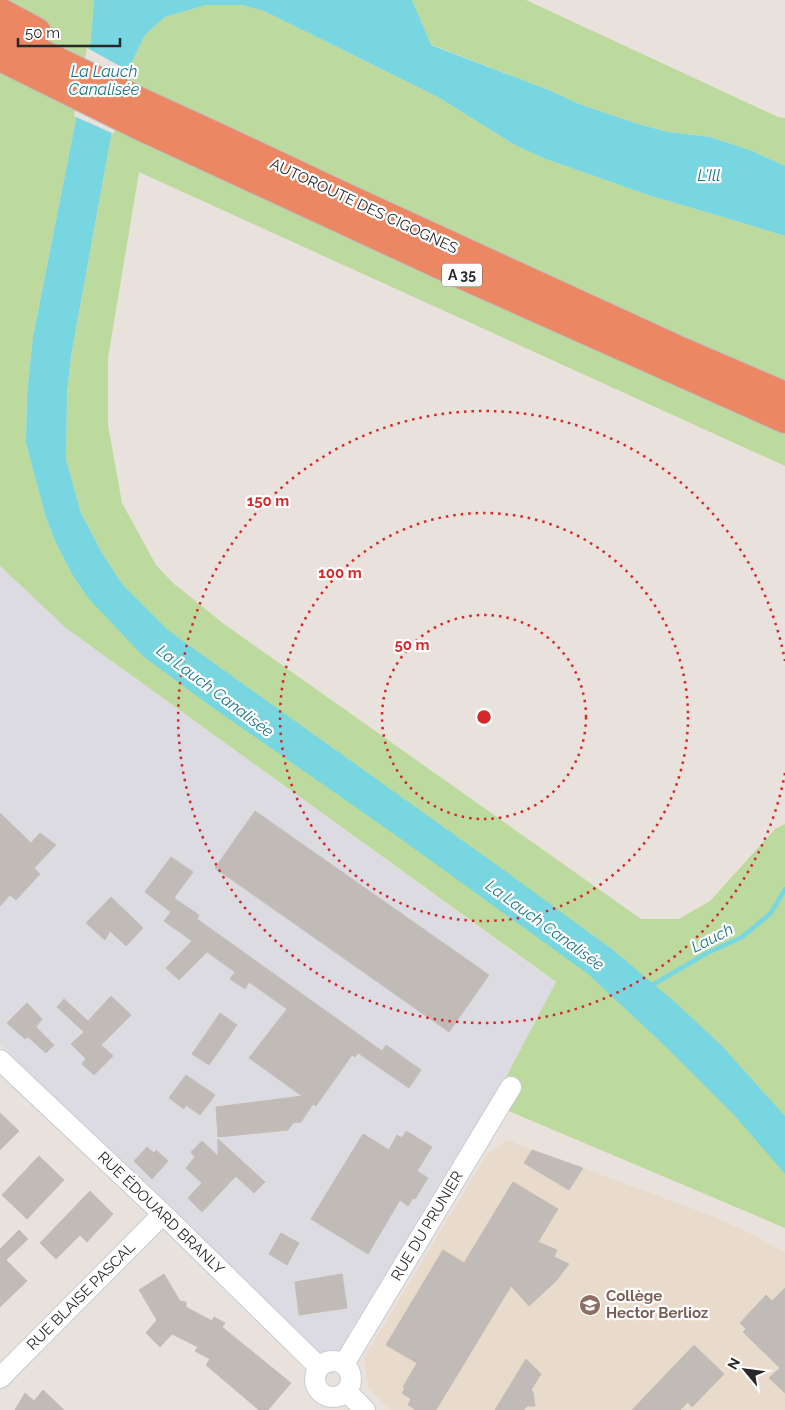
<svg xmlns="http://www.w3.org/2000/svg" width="785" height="1410" viewBox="0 0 785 1410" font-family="Raleway,sans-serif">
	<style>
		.industrial { fill: #dcdbe2 }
		.education { fill: #e9dbcc }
		.green { fill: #bcda9d }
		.water { fill: #78d6e1 }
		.pier { fill: #e9e1db }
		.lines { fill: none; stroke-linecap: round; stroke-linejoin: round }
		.stream { stroke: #78d6e1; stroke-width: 4.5 }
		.building { fill: #c1bbb8; stroke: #c4bcb5 }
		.minor-casing { stroke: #c7ccd5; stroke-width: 22 }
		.highway-casing { stroke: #bebebe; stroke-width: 30 }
		.minor { stroke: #fff; stroke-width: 20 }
		.highway { stroke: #ec8763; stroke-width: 28 }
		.ring { fill: none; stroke: #d62828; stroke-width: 2.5; stroke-dasharray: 2.5 5 }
		.labels { text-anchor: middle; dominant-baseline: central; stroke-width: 4.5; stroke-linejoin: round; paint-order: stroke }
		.shield { fill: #fff; stroke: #686868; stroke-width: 1 }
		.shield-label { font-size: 14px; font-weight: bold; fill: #282828 }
		.street-label { font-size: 15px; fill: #282828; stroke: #fff }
		.education-label { font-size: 15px; font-weight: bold; fill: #785e54; stroke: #fff; text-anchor: start }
		.water-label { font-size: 16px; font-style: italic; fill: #1b7689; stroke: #fff }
		.centre { fill: #d62828; stroke: #fff; stroke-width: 2.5 }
		.ring-label { font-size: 15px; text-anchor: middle; font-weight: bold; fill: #d62828; stroke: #fff; stroke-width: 4.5; stroke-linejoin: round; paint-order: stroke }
	</style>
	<rect width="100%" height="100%" fill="#e9e1db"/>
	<path class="industrial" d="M 0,566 L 66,628 L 556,983 L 492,1104 L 332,1376 L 157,1202 L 0,1043 Z"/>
	<path class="education" d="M 507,1140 L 712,1216 L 756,1236 L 785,1253 L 785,1410 L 391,1410 L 368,1388 L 364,1358 L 487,1154 Z"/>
	<path class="green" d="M 0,0 L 94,0 L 90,48 L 33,337 L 27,393 L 26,443 L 46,518 L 55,541 L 73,576 L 88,598 L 122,584 L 102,553 L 81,513 L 66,459 L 67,394 L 71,356 L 112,131 L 129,68 L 145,35 L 165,17 L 206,5 L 242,5 L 264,11 L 438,97 L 513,144 L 543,158 L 651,196 L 723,217 L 785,236 L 785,466 L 139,172 L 108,358 L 108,425 L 122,503 L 156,565 L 173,583 L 224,624 L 641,919 L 679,919 L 710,901 L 775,829 L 785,824 L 785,1228 L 492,1104 L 556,982 L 66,628 L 0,566 Z
		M 412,0 L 526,0 L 778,117 L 785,118 L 785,166 L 750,150 L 710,137 L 668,132 L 638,124 L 579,104 L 549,90 L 430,44 Z"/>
	<path class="water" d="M 94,0 L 412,0 L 431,45 L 549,90 L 579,104 L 638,124 L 668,132 L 710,137 L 750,150 L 785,166 L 785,236 L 723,217 L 651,196 L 543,158 L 513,144 L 438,97 L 264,11 L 242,5 L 206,5 L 165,17 L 145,35 L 129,68 L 112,131 L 71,356 L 67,394 L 66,459 L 81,513 L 102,553 L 122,584 L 169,631 L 512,876 L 613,950 L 676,1003 L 722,1046 L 785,1116 L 785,1174 L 735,1116 L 666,1047 L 588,974 L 394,834 L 212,707 L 144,657 L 88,598 L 73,576 L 55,541 L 46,518 L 26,443 L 27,393 L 33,337 L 90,48 Z"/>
	<path class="pier" d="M 87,48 L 131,72 L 114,134 L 74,116 Z"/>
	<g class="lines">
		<path class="stream" d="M 649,987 L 707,953 L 742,937 L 771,913 L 785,889"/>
	</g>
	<path class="building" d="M 255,811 L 489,975 L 449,1032 L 215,868 Z
		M 0,813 L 31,843 L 40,833 L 56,845 L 34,868 L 40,874 L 16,900 L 10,895 L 0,906 Z
		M 171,857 L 193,872 L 174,898 L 199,915 L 197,919 L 382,1051 L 386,1045 L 421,1070 L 409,1088 L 358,1053 L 355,1057 L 352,1055 L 316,1106 L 313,1104 L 301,1122 L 293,1123 L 288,1130 L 218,1137 L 216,1107 L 302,1096 L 249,1058 L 287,1009 L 249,982 L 245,989 L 230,979 L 235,972 L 207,952 L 179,980 L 166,968 L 192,941 L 164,921 L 171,912 L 145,892 Z
		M 111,897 L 143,928 L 126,946 L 110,931 L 105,940 L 86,923 Z
		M 111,996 L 131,1015 L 101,1045 L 113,1056 L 94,1075 L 82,1064 L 86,1059 L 71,1044 L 84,1032 L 57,1007 L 64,999 L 88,1021 Z
		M 27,1003 L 42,1019 L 36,1027 L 54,1045 L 46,1053 L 28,1037 L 25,1039 L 7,1023 Z
		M 220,1013 L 237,1025 L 209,1065 L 192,1054 Z
		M 186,1075 L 215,1095 L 200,1115 L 186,1105 L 184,1109 L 169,1098 Z
		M 0,1113 L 19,1131 L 0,1150 Z
		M 406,1131 L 432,1147 L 417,1171 L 428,1178 L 415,1199 L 413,1198 L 408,1206 L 400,1200 L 368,1254 L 311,1219 L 363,1134 L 389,1150 L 397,1135 L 402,1138 Z
		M 218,1139 L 265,1182 L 254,1193 L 236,1176 L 202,1212 L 188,1198 L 202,1183 L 186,1168 L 195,1157 L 191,1152 L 202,1141 L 218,1156 Z
		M 147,1147 L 154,1153 L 156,1150 L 168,1161 L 152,1179 L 134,1161 Z
		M 532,1150 L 583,1168 L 569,1190 L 524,1163 Z
		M 39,1156 L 64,1180 L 27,1219 L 2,1195 Z
		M 513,1182 L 558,1209 L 538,1242 L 557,1250 L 554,1257 L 569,1264 L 556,1281 L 529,1306 L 511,1286 L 436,1410 L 416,1410 L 408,1405 L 411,1399 L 402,1393 L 405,1388 L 403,1387 L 417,1363 L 386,1345 L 443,1250 L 464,1263 Z
		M 90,1191 L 113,1214 L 87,1242 L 80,1235 L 56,1259 L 40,1243 Z
		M 19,1230 L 28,1239 L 6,1260 L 27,1281 L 0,1307 L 0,1249 Z
		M 281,1233 L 299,1243 L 287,1265 L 269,1254 Z
		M 164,1274 L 180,1301 L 186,1302 L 186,1307 L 212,1321 L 214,1317 L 225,1323 L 222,1327 L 291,1383 L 268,1410 L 259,1410 L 206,1365 L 210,1359 L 195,1351 L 198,1347 L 172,1334 L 160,1347 L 146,1333 L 157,1320 L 139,1290 Z
		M 342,1274 L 347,1308 L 299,1315 L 295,1282 Z
		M 785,1288 L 785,1393 L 769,1378 L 780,1368 L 743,1332 L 746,1329 L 740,1323 L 766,1295 L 772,1301 Z
		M 694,1345 L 724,1374 L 692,1407 L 688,1402 L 680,1410 L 632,1410 Z
		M 526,1359 L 541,1374 L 531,1390 L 533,1392 L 535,1406 L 527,1406 L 524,1410 L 495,1410 Z
		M 43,1390 L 64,1410 L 15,1410 L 25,1393 L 34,1401 Z"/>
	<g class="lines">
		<g class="minor-casing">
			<path id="minor" d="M 0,1060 L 163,1214 L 319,1367
				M315 1379a18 18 0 1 1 36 0a18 18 0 1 1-36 0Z
				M 344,1364 L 511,1087
				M 0,1378 L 163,1214
				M 346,1391 L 365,1410"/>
		</g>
		<g class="highway-casing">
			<path id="highway" d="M 0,12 L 37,32
				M 0,33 L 145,104 L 215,136 L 349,199 L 676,349 L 785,396
				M 0,57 L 140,126 L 458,273 L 785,419"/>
		</g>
		<use href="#minor" class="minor"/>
		<use href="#highway" class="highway"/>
	</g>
	<g class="ring">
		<circle cx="484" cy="717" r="102"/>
		<circle cx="484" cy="717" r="204"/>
		<path d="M785 773A306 306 0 1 1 785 661"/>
	</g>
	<defs>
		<g id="school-disc" transform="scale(1.125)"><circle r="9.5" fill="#8d6e63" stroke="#fff"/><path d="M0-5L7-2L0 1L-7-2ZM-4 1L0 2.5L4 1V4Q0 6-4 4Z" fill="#fff"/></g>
	</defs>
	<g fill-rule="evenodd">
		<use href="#school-disc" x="590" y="1305"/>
	</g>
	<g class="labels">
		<rect class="shield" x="442" y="263.5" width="40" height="23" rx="4"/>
		<g class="shield-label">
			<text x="462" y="275">A 35</text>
		</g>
		<g class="street-label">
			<text transform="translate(364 206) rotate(25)">AUTOROUTE DES CIGOGNES</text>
			<text transform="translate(161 1213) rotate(44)">RUE ÉDOUARD BRANLY</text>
			<text transform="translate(427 1226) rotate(-59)">RUE DU PRUNIER</text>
			<text transform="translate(81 1296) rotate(-45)">RUE BLAISE PASCAL</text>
		</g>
		<g class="education-label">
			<text x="606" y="1296">Collège<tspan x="606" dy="17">Hector Berlioz</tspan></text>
		</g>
		<g class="water-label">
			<text x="104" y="71">La Lauch<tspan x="104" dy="18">Canalisée</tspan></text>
			<text x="709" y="175">L'Ill</text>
			<text transform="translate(215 691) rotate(37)">La Lauch Canalisée</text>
			<text transform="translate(545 925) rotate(36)">La Lauch Canalisée</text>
			<text transform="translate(712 938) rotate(-27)">Lauch</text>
		</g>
	</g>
	<circle cx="484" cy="717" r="8" class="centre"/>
	<g class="ring-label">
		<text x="268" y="506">150 m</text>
		<text x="340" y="578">100 m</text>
		<text x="412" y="650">50 m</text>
	</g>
	<g transform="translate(745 1370) rotate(299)" stroke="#ffffff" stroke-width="4" paint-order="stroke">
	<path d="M0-4L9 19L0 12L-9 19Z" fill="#282828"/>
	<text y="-8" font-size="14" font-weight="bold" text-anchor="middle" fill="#282828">N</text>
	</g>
	<path d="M18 38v8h102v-8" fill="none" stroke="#282828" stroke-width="2.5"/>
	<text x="25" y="38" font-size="15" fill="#282828" stroke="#ffffff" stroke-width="4" paint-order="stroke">50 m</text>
</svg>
